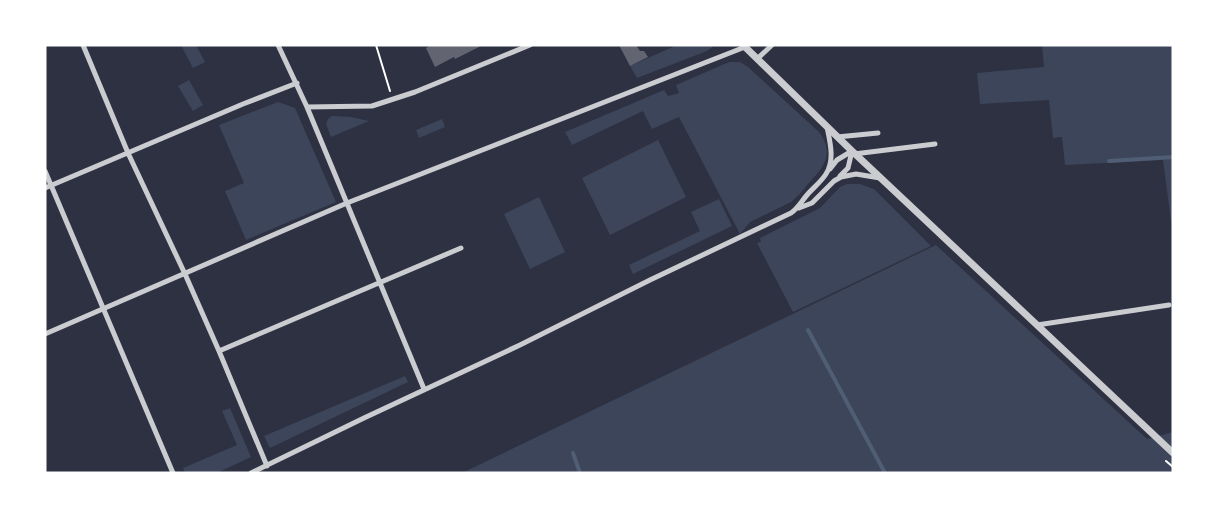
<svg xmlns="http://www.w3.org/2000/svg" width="1218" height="518" viewBox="0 0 1218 518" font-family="'Roboto Condensed',sans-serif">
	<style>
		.green { fill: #3c4559 }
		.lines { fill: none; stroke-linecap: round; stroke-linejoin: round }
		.stream { stroke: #4f5d75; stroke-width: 4 }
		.building { fill: #626471 }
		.path { stroke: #fff; stroke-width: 2 }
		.minor { stroke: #caccd0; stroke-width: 5 }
		.tertiary { stroke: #caccd0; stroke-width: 7 }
	</style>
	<rect width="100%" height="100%" fill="#2d3142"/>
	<path class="green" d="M 181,45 L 196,45 L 205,62 L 193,68 Z
		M 677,45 L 715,45 L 707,51 L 637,78 L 630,66 Z
		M 1042,45 L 1173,45 L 1173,236 L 1163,160 L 1065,165 L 1062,137 L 1053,138 L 1049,100 L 980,104 L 977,73 L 1044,67 Z
		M 729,62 L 740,62 L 748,67 L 819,132 C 835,154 824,167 808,184 C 803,191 797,197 791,202 L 750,222 L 740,234 L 679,117 L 652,129 L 643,111 L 572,145 L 565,132 L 664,90 L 668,96 L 679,93 L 676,85 Z
		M 189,80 L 203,105 L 193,111 L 178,86 Z
		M 278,102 L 295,108 L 336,202 L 246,240 L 225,191 L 244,183 L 219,125 Z
		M 332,116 L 351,117 L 369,121 L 331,137 L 326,124 L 328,119 Z
		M 442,119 L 445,127 L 419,138 L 416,130 Z
		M 658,140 L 686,197 L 610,235 L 582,178 Z
		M 847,184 L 860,184 L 874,189 L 931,246 L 793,312 L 757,243 L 761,242 L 760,238 L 820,208 L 840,187 Z
		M 539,197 L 565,252 L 530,269 L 504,214 Z
		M 719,199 L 732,226 L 633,274 L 629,265 L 700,231 L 691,212 Z
		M 936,245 L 1147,439 L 1173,432 L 1173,473 L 462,473 Z
		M 405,376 L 408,382 L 270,448 L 264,436 Z
		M 230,408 L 251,457 L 217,473 L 185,473 L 183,468 L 237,445 L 222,411 Z"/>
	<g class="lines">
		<path class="stream" d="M 1109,161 L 1173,157
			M 808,330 L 885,473
			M 573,453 L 580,473"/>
	</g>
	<path class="building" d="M 431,45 L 483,45 L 455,59 L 454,57 L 435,67 L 426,48 Z
		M 619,45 L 636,45 L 640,51 L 644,51 L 648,57 L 630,66 Z"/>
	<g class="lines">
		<path class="path" d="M 376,45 L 390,91
			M 1166,461 L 1173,467"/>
		<path class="minor" d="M 83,45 L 128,153 L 185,274 L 219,351 L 267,466
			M 278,45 L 307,107 L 424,389
			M 757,59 L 772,45
			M 307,107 L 372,106 L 415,92 L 530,45
			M 837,137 L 878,133
			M 854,154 L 935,144
			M 830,169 L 837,160 L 852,151
			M 45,171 L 173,473
			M 840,176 L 848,168 L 852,151
			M 45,188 L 243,104 L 297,83
			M 799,208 L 812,203 L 834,181 L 841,177 L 856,174 L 880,178
			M 1037,325 L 1169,305
			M 45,334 L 347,203 L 745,47
			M 219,351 L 461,248
			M 251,473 L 364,418 L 520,345 L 650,280 L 791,213 C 798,208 801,202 807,195 C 813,188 821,182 826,174 C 835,160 830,142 827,127"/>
		<path class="tertiary" d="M 743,45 L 852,151 L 1173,453"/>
	</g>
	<rect width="1218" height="518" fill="none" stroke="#ffffff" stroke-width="93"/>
</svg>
